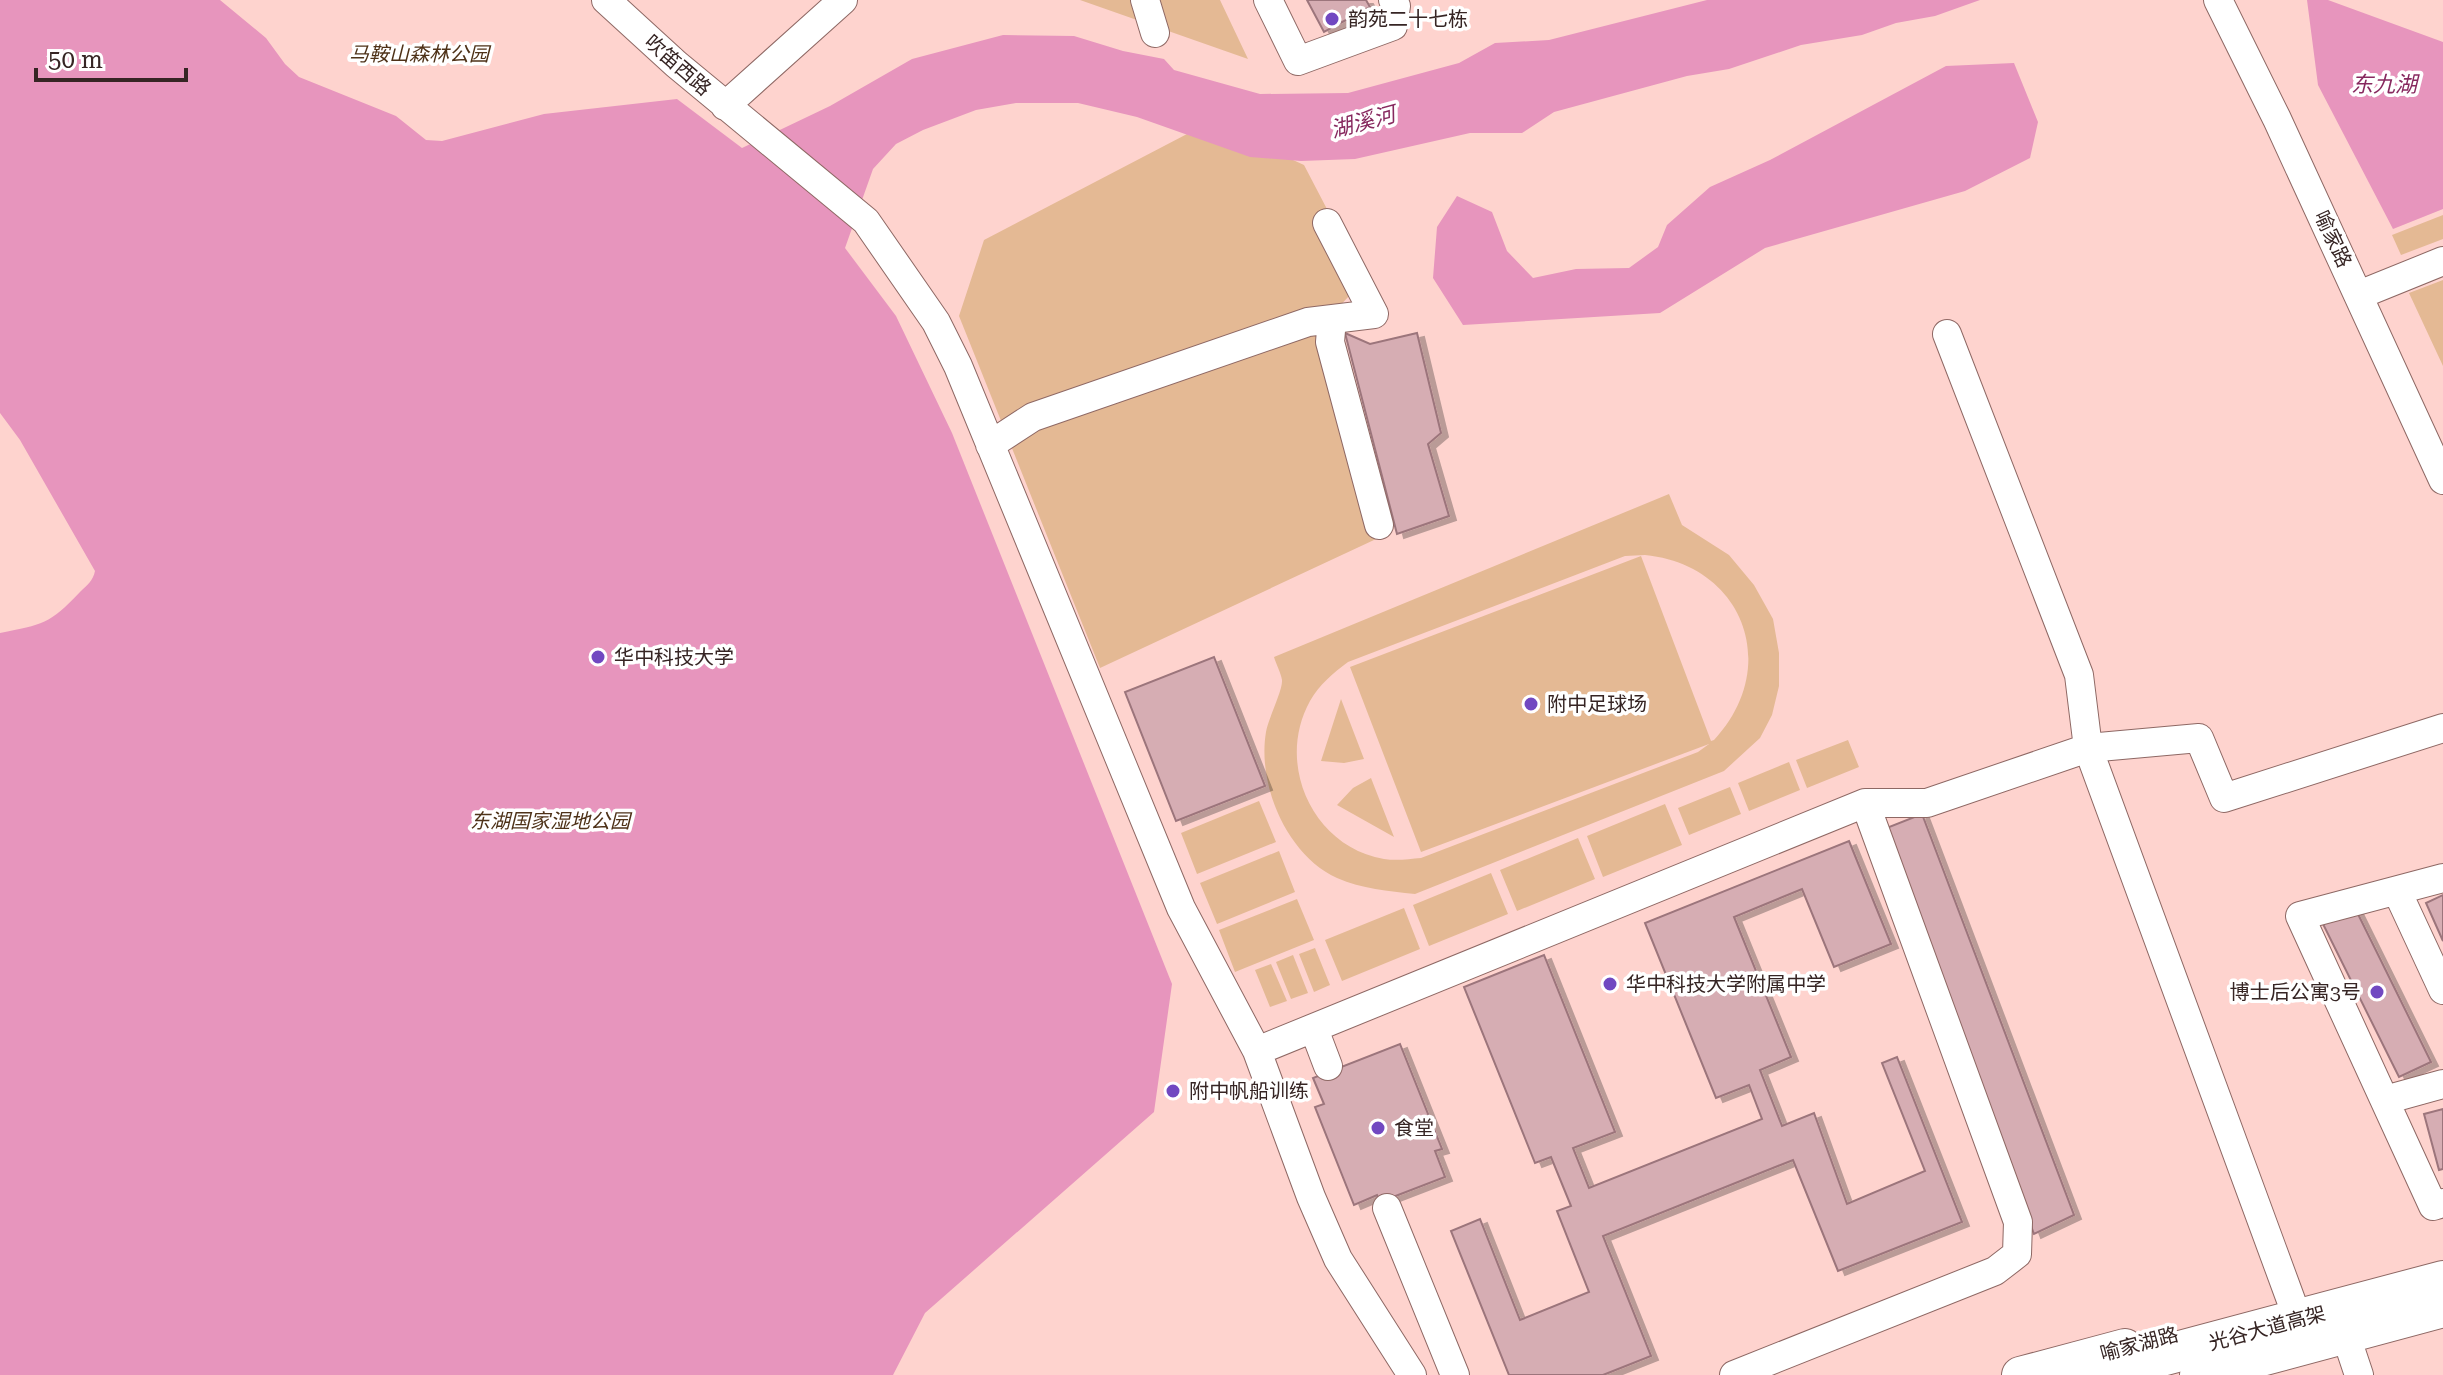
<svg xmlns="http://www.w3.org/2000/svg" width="2443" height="1375" viewBox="0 0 2443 1375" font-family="'Roboto Serif','Noto Sans SC',serif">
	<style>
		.green { fill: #e4b994; fill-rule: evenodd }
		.water { fill: #e795bd }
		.building { fill: #d6adb3; stroke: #9c757b; stroke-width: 2; filter: url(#shadow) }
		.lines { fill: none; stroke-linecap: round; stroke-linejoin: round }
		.minor-casing { stroke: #8e6864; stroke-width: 30 }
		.major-casing { stroke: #8e6864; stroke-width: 38 }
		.highway-casing { stroke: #8e6864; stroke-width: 42 }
		.minor { stroke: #fff; stroke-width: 28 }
		.major { stroke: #fff; stroke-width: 36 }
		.highway { stroke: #fff; stroke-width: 40 }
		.poi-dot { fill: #7148c1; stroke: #fff; stroke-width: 3 }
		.labels { text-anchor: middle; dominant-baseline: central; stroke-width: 7; stroke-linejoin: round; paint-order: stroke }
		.poi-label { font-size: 20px; fill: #362524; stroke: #fff; text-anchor: start }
		.park-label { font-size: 20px; font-style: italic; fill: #4e3218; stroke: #fff }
		.street-label { font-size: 20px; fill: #362524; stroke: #fff }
		.water-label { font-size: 22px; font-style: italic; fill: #87295f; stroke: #fff }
	</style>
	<defs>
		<filter id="shadow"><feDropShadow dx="7" dy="4" stdDeviation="0" flood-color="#0004"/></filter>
	</defs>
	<rect width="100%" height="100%" fill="#fed3ce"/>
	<path class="green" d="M 1080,0 L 1220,0 L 1248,59 Z
		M 1210,122 L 1304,165 L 1364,280 L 1335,311 L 1389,533 L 1100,668 L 959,316 L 984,240 Z
		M 2443,215 L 2443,239 L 2401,255 L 2392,235 Z
		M 2443,280 L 2443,366 L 2409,293 Z
		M 1669,494 L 1682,525 L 1729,555 L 1754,585 L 1773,619 L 1779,653 L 1779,686 L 1772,715 L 1760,738 L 1724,771 L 1415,894 C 1388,891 1362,889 1337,878 C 1287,855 1257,785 1266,732 C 1268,719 1283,690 1282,680 C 1281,673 1276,664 1274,657 ZM 1645,555 C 1744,565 1782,667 1714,740 L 1711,741 L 1641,556 L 1350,667 L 1421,852 L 1709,744 L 1698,752 L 1421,858 C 1409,859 1397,861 1384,859 C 1313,847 1275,764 1310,701 C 1319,685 1333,673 1348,662 L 1625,556 Z
		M 1341,699 L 1364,759 L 1344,763 L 1321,761 Z
		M 1848,740 L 1859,767 L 1807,788 L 1796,760 Z
		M 1789,762 L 1800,790 L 1749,811 L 1738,783 Z
		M 1371,778 L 1394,837 L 1337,805 L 1353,788 Z
		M 1730,787 L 1741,814 L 1689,835 L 1678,808 Z
		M 1259,801 L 1276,842 L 1197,874 L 1181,833 Z
		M 1665,804 L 1682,845 L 1603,877 L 1587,836 Z
		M 1578,838 L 1595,879 L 1517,911 L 1500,870 Z
		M 1279,851 L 1295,892 L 1217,924 L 1200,883 Z
		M 1491,873 L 1508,914 L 1429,946 L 1413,905 Z
		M 1297,899 L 1314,940 L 1235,972 L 1219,930 Z
		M 1404,908 L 1420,949 L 1342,981 L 1325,940 Z
		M 1315,948 L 1330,985 L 1314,992 L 1299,954 Z
		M 1293,955 L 1308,993 L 1291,999 L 1276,962 Z
		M 1271,964 L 1287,1001 L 1270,1007 L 1255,970 Z"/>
	<path class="water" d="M 0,0 L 220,0 L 266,38 L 285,64 L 299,77 L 396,116 L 426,140 L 442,141 L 544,114 L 677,99 L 742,148 L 830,106 L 912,59 L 1003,35 L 1074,36 L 1123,51 L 1164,59 L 1174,70 L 1260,94 L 1348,93 L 1459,63 L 1495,43 L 1549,40 L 1707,0 L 1980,0 L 1935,16 L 1896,23 L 1862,35 L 1801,45 L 1729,69 L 1687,76 L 1554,112 L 1522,133 L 1470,133 L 1355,159 L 1301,161 L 1250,157 L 1137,117 L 1078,103 L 1016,103 L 976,110 L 923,130 L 896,144 L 873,169 L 845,248 L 896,316 L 952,433 L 1172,984 L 1154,1112 L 925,1313 L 893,1375 L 0,1375 L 0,633 C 43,624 49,625 80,592 C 87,585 93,581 95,571 L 20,440 L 0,413 Z
		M 2307,0 L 2328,0 L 2443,42 L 2443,209 L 2393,229 L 2318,85 Z
		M 2014,63 L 2038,122 L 2030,158 L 1965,191 L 1765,248 L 1660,313 L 1463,325 L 1433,278 L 1437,227 L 1457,196 L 1492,212 L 1507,251 L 1533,278 L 1576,269 L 1629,268 L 1658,247 L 1667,225 L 1710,187 L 1770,160 L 1946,66 Z"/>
	<path class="building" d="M 1307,0 L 1366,0 L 1370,7 L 1324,32 Z
		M 1345,333 L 1370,344 L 1417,333 L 1441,433 L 1428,444 L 1449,516 L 1397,534 Z
		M 1214,657 L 1265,786 L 1176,821 L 1125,692 Z
		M 1922,814 L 2074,1215 L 2034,1234 L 1884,829 Z
		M 1849,841 L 1891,944 L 1834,967 L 1802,889 L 1734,917 L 1791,1057 L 1760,1070 L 1782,1126 L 1814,1113 L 1847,1204 L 1925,1171 L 1882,1063 L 1897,1057 L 1962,1222 L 1838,1271 L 1793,1160 L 1603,1236 L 1651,1356 L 1603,1375 L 1509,1375 L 1451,1231 L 1480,1219 L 1520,1320 L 1589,1292 L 1557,1211 L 1571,1206 L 1551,1157 L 1535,1163 L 1464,987 L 1544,955 L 1615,1132 L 1573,1148 L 1589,1188 L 1762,1119 L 1749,1085 L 1716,1098 L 1645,923 Z
		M 2443,895 L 2443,941 L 2426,903 Z
		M 2354,906 L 2431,1062 L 2399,1077 L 2322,922 Z
		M 1400,1044 L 1442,1149 L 1435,1151 L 1445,1177 L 1380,1202 L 1377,1195 L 1354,1205 L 1315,1107 L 1324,1104 L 1313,1078 Z
		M 2443,1109 L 2443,1169 L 2439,1170 L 2424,1114 Z"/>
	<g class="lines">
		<g class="minor-casing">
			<path id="minor" d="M 606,0 L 676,64 L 866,221 L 936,322 L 958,366 L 1181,908 L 1257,1051 L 1311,1197 L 1338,1259 L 1412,1375
				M 1145,0 L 1155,33
				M 1268,0 L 1298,61 L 1393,26 L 1396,6 L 1393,0
				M 2218,0 L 2277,119 L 2443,480
				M 725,106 L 843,0
				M 2359,295 L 2443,261
				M 1332,319 L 1330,342 L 1379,525
				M 1947,334 L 2079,675 L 2088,748 L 2292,1303
				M 990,445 L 1033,417 L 1308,322 L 1374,314 L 1327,223
				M 1865,803 L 1927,803 L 2088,748 L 2199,738 L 2224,798 L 2443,728
				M 2443,878 L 2300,916 L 2433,1206 L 2443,1203
				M 2397,891 L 2443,990
				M 1314,1029 L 1328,1066
				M 1257,1051 L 1865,803 L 2018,1222 L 2017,1254 L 1995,1271 L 1734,1375
				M 2385,1100 L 2443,1084
				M 1387,1208 L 1455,1375
				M 2346,1336 L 2359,1375"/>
		</g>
		<g class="major-casing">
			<path id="major" d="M 2020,1375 L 2125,1347
				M 2198,1375 L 2443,1309"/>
		</g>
		<g class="highway-casing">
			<path id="highway" d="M 2090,1375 L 2443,1281"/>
		</g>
		<use href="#minor" class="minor"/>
		<use href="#major" class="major"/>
		<use href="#highway" class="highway"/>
	</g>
	<g class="poi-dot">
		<circle cx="1332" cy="19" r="8"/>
		<circle cx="598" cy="657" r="8"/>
		<circle cx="1531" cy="704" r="8"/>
		<circle cx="1610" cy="984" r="8"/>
		<circle cx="2377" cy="992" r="8"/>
		<circle cx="1173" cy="1091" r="8"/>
		<circle cx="1378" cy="1128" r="8"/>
	</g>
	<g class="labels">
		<g class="poi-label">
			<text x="1348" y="19">韵苑二十七栋</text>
			<text x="614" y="657">华中科技大学</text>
			<text x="1547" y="704">附中足球场</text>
			<text x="1626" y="984">华中科技大学附属中学</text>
			<text x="2361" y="992" text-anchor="end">博士后公寓3号</text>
			<text x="1189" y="1091">附中帆船训练</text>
			<text x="1394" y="1128">食堂</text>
		</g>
		<g class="park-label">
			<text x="419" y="54">马鞍山森林公园</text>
			<text x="550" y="821">东湖国家湿地公园</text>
		</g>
		<g class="street-label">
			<text transform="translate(678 65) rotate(41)">吹笛西路</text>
			<text transform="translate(2333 239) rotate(65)">喻家路</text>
			<text transform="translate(2267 1328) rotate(-15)">光谷大道高架</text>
			<text transform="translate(2139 1344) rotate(-15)">喻家湖路</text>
		</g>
		<g class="water-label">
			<text x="2384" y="84">东九湖</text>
			<text transform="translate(1363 122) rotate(-15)">湖溪河</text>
		</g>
	</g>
	<path d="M36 68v12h150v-12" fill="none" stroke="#362524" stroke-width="4"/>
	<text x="48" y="68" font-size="24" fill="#362524" stroke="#ffffff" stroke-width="6" paint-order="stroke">50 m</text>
</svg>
